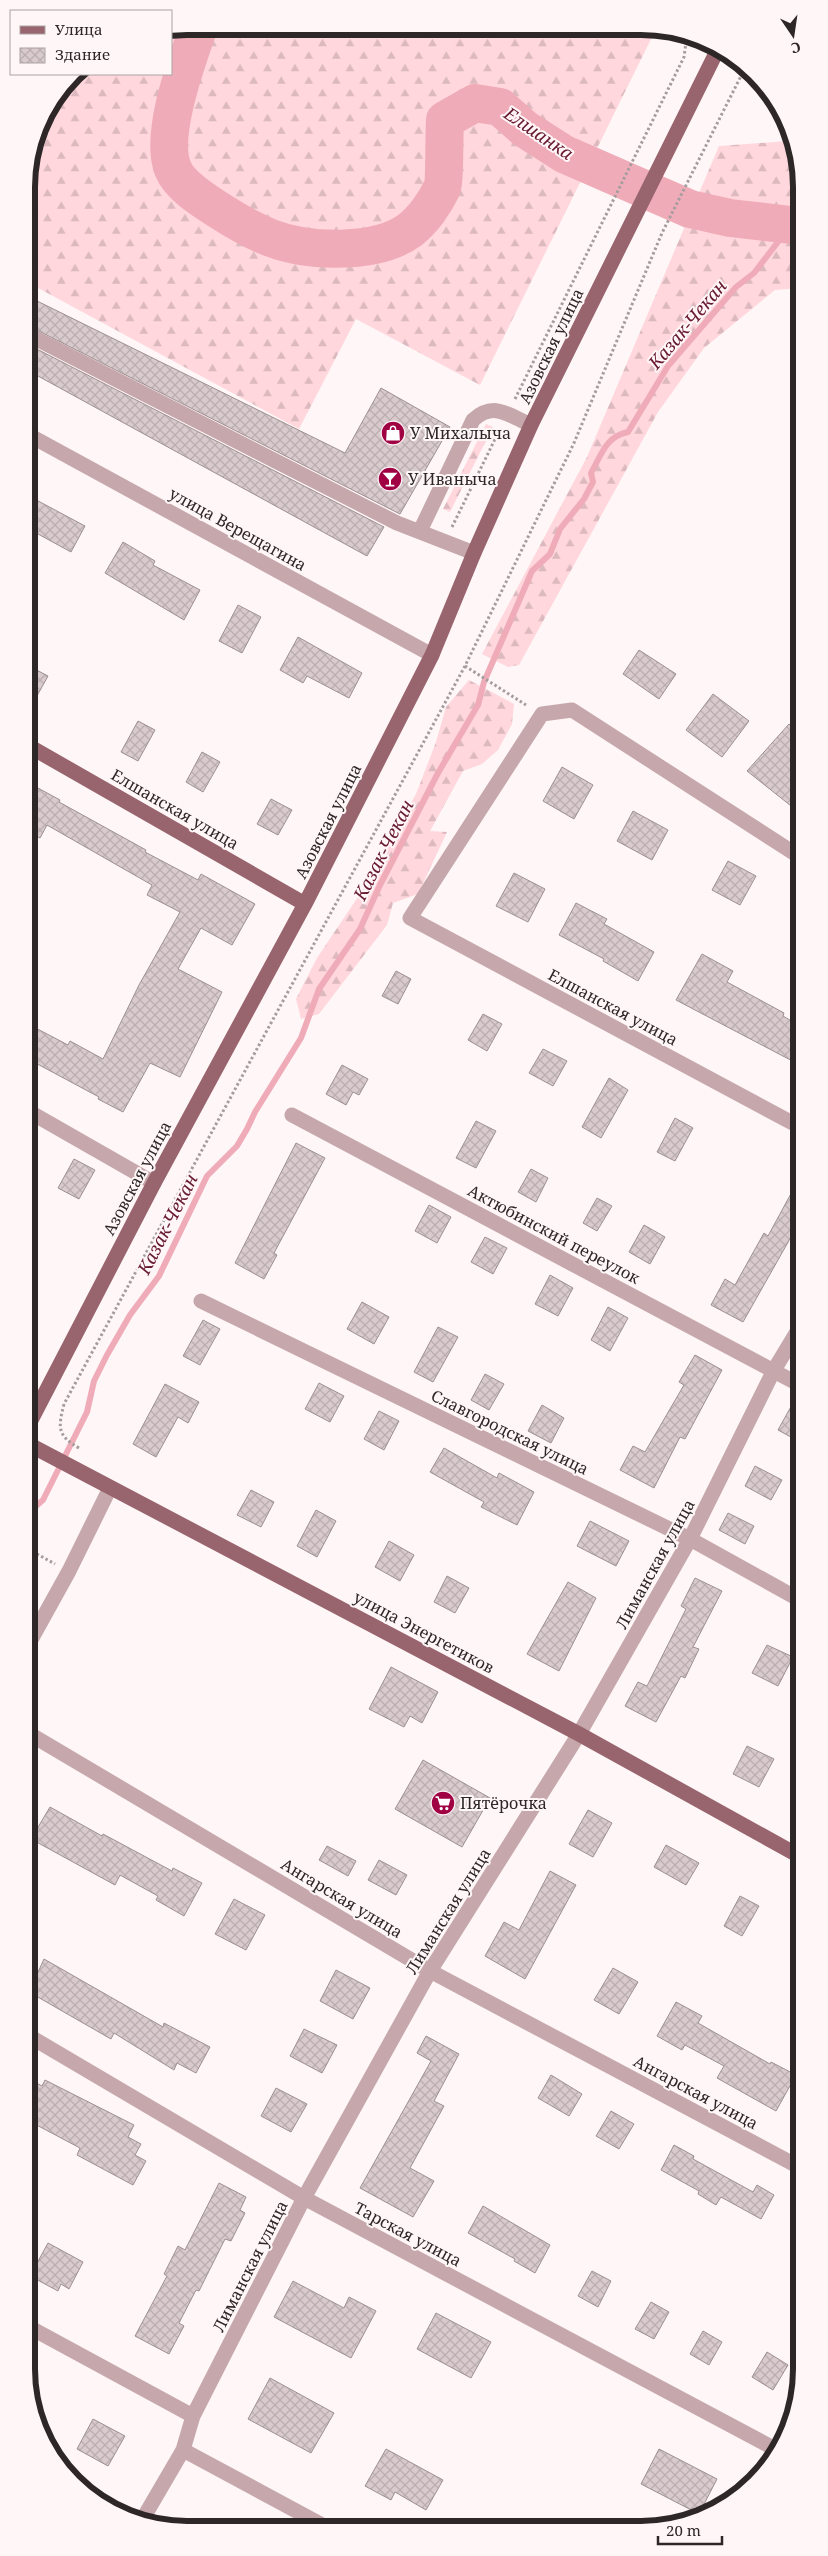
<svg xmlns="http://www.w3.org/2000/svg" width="828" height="2556" viewBox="0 0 828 2556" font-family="'Noto Serif',serif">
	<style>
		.forest { fill: url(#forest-firs) }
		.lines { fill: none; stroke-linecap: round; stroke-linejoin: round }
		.stream { stroke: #efacb8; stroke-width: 6 }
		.river { stroke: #efacb8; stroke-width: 38 }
		.building { fill: url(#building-cross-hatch); stroke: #9e9092 }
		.path { stroke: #a49d9e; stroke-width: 3; stroke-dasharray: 2.5 2.5; stroke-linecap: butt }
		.minor { stroke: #c6a8ac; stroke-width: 15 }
		.major { stroke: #98646d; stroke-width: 15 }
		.labels { text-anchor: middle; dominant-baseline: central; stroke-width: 4; stroke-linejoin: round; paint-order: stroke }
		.street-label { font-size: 16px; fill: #2d2728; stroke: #fff6f7 }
		.poi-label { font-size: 16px; fill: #2d2728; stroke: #fff6f7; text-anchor: start }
		.water-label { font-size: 18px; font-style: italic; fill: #671a30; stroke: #fff6f7 }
		.rim { fill: none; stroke: #2d2728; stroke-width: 6 }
	</style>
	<defs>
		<pattern id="forest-firs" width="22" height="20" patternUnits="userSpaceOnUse" patternTransform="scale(1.25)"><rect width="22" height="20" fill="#ffd7dd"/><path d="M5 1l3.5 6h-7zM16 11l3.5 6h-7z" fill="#dbb9be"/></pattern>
		<pattern id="building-cross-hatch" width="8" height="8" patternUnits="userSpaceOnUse" patternTransform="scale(1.25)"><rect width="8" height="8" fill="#d9cbcd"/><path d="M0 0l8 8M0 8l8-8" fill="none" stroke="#bbaeb0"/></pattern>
	</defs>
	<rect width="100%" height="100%" fill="#fff6f7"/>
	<path class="forest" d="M 187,26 L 656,29 L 480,385 L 356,319 L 299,429 L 27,282 L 27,176 L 34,148 L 67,85 L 75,74 L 171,74 L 171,29 Z
		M 788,141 L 795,145 L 799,156 L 799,288 L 775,290 L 704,348 L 658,412 L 519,665 L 508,667 L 482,654 L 587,457 L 719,146 Z
		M 486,424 L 493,427 L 450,512 L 443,509 Z
		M 469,680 L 514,704 L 512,724 L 498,750 L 482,764 L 463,771 L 430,831 L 447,832 L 418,894 L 393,903 L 387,925 L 319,1014 L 301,1019 L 296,999 L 317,958 L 362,891 L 416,794 L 436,742 L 446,707 Z"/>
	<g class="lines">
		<path class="stream" d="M 28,1513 L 43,1500 L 87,1412 L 94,1381 L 107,1355 L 130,1315 L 159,1276 L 207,1176 L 237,1146 L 247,1129 L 255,1112 L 301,1038 L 319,989 L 360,929 L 380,885 L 438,773 L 478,705 L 484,682 L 532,571 L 550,554 L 560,529 L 584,499 L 593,482 L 591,473 C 602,454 605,437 628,432 L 668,366 L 736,287 L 754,273 L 791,225"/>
		<path class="river" d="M 199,26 C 187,61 159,135 173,169 C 180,186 203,200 217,209 C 234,220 252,231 271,238 C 307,252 377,255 410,230 C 423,220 435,203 442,188 C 445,181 444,132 445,120 L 475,103 L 500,107 L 525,129 L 564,154 L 690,209 L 730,218 L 799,226"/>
	</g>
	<path class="building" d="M 27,296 L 345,453 L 381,388 L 450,427 L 400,514 L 27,325 Z
		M 27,344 L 384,527 L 367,556 L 27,370 Z
		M 27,495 L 85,526 L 71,552 L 27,528 Z
		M 123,542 L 155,561 L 153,565 L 200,590 L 184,620 L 105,573 Z
		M 238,605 L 261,617 L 242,653 L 219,641 Z
		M 298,637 L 362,673 L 349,698 L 307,676 L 303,683 L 280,670 Z
		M 639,650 L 676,674 L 659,699 L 623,674 Z
		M 27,665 L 48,676 L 27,714 Z
		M 713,694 L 749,721 L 722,757 L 686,730 Z
		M 138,721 L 155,730 L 138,761 L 121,752 Z
		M 789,724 L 799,733 L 800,813 L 747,771 Z
		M 202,752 L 220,762 L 203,792 L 186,782 Z
		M 562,767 L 593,785 L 574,819 L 543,801 Z
		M 38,788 L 60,800 L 59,802 L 146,850 L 145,852 L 198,880 L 201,874 L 255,904 L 232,945 L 201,928 L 178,969 L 222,992 L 180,1077 L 150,1063 L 123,1112 L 98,1099 L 99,1097 L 28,1059 L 28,1024 L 68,1045 L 70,1041 L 103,1059 L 139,985 L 180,912 L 147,895 L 152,885 L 47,825 L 40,838 L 27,831 L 27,808 Z
		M 271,799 L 292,810 L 278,835 L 257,824 Z
		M 633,811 L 668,830 L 652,860 L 617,841 Z
		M 728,861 L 756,876 L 740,905 L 712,890 Z
		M 514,873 L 545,889 L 528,922 L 496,906 Z
		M 576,903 L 607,919 L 604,924 L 654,952 L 638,981 L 603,961 L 604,959 L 559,935 Z
		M 702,954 L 733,971 L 727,982 L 784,1013 L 783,1016 L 800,1026 L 800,1065 L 676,1000 Z
		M 396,971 L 411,979 L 398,1004 L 382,996 Z
		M 483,1014 L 502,1024 L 487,1051 L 468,1040 Z
		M 543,1049 L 567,1061 L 553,1086 L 529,1073 Z
		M 342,1065 L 368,1079 L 359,1095 L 353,1092 L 346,1105 L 326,1094 Z
		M 609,1078 L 628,1090 L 601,1138 L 582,1127 Z
		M 675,1118 L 693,1128 L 675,1161 L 657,1152 Z
		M 476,1121 L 496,1131 L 476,1168 L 456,1158 Z
		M 296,1143 L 325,1158 L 274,1253 L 277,1255 L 264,1279 L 235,1263 Z
		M 74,1159 L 95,1170 L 79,1199 L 58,1188 Z
		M 531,1169 L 548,1178 L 536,1202 L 518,1192 Z
		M 800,1177 L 800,1221 L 743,1322 L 711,1305 L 725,1279 L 735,1285 L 764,1233 L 768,1236 Z
		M 597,1198 L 612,1206 L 597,1231 L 583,1223 Z
		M 429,1205 L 451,1217 L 437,1243 L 415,1231 Z
		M 644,1225 L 665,1237 L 650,1264 L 629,1252 Z
		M 485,1237 L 507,1248 L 493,1274 L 471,1262 Z
		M 550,1275 L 573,1288 L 558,1316 L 535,1304 Z
		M 362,1302 L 389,1317 L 374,1344 L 347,1329 Z
		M 608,1307 L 628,1318 L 610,1351 L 591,1340 Z
		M 203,1320 L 220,1329 L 200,1365 L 183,1356 Z
		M 438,1327 L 458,1337 L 433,1382 L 414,1372 Z
		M 695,1355 L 722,1370 L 685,1439 L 680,1437 L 654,1488 L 620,1470 L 633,1446 L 645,1452 L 684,1385 L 679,1382 Z
		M 485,1374 L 504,1384 L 489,1410 L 471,1400 Z
		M 319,1383 L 344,1396 L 330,1422 L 305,1409 Z
		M 165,1384 L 199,1402 L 188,1423 L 178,1417 L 156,1457 L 133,1444 Z
		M 798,1394 L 800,1394 L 800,1442 L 778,1430 Z
		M 542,1405 L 564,1418 L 551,1443 L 528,1431 Z
		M 379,1411 L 399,1421 L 384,1450 L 364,1439 Z
		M 444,1448 L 497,1478 L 499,1473 L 534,1492 L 517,1525 L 481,1507 L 484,1502 L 430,1472 Z
		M 755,1466 L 782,1480 L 771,1500 L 745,1486 Z
		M 251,1490 L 274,1502 L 261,1527 L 237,1515 Z
		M 316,1510 L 336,1521 L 317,1557 L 297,1546 Z
		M 728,1513 L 754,1526 L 745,1544 L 719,1530 Z
		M 590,1521 L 629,1541 L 616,1566 L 577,1546 Z
		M 389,1541 L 414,1555 L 400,1581 L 375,1567 Z
		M 447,1576 L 469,1588 L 455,1613 L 434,1602 Z
		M 695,1578 L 722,1591 L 693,1647 L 699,1649 L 685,1678 L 681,1676 L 656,1722 L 625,1706 L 638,1682 L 647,1686 L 686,1609 L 681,1606 Z
		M 568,1582 L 596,1598 L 559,1671 L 527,1654 Z
		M 767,1645 L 793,1657 L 778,1686 L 752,1673 Z
		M 391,1667 L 438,1692 L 422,1723 L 410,1716 L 404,1727 L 369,1709 Z
		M 747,1746 L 774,1759 L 759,1787 L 733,1774 Z
		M 423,1760 L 490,1798 L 462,1847 L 395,1809 Z
		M 50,1807 L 102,1836 L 103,1834 L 172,1871 L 173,1868 L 202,1883 L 184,1916 L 156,1900 L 158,1896 L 120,1875 L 115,1885 L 31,1839 Z
		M 588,1810 L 612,1823 L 593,1857 L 569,1844 Z
		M 666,1845 L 699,1863 L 686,1885 L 654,1867 Z
		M 327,1846 L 356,1861 L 348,1876 L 319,1860 Z
		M 379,1860 L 407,1875 L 396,1895 L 368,1880 Z
		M 550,1871 L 576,1885 L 525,1979 L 485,1956 L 504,1922 L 519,1930 Z
		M 740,1896 L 759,1906 L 742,1936 L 724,1926 Z
		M 234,1899 L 265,1915 L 246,1950 L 215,1934 Z
		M 44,1959 L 163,2027 L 164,2023 L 210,2047 L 196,2073 L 177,2063 L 174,2070 L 114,2033 L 111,2039 L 29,1992 Z
		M 613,1968 L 638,1982 L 619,2014 L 594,2000 Z
		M 336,1970 L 370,1988 L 353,2019 L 320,2001 Z
		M 676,2002 L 702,2016 L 698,2023 L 770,2064 L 771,2062 L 796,2075 L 776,2111 L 717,2078 L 724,2066 L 685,2045 L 682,2050 L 657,2036 Z
		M 304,2029 L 337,2045 L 322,2073 L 290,2056 Z
		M 426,2036 L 459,2054 L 434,2101 L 444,2106 L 410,2168 L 434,2181 L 413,2217 L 360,2188 L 431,2061 L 417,2053 Z
		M 551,2075 L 582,2094 L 569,2116 L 538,2098 Z
		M 29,2079 L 42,2086 L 45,2080 L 134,2125 L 128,2137 L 141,2144 L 135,2155 L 146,2161 L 133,2185 L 77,2155 L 80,2148 L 29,2121 Z
		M 276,2088 L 307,2104 L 291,2132 L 261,2116 Z
		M 611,2111 L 634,2124 L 619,2149 L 596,2136 Z
		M 674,2145 L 694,2156 L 693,2159 L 753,2192 L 757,2185 L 774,2195 L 761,2219 L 721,2197 L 716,2205 L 698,2194 L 699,2191 L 661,2170 Z
		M 219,2183 L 246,2197 L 240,2210 L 245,2213 L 231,2241 L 225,2239 L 199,2291 L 196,2290 L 179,2323 L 184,2326 L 169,2354 L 135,2336 L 167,2276 L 164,2274 L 178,2246 L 185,2250 Z
		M 483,2206 L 550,2245 L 535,2273 L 514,2261 L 515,2259 L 468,2233 Z
		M 48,2243 L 83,2262 L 69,2289 L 61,2284 L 58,2291 L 30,2276 Z
		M 592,2271 L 611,2281 L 598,2307 L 578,2296 Z
		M 293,2281 L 344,2308 L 349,2297 L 376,2311 L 351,2358 L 274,2317 Z
		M 651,2302 L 669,2312 L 654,2339 L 635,2329 Z
		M 436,2313 L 491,2342 L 471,2378 L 417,2349 Z
		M 703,2331 L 722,2342 L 709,2365 L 690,2354 Z
		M 767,2352 L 788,2365 L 773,2390 L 752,2377 Z
		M 270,2378 L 334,2413 L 311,2453 L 248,2419 Z
		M 93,2419 L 125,2436 L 108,2466 L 77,2449 Z
		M 386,2449 L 443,2480 L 426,2510 L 395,2492 L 391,2500 L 365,2486 Z
		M 659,2449 L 717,2479 L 699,2514 L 641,2484 Z"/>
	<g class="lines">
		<path class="path" d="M 515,399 L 684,57 L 687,35
			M 452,527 L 500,429
			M 465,666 L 526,705
			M 79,1448 C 57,1435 58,1428 64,1404 L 465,666 L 574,443 L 662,233 L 746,66
			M 28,1549 L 55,1564"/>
		<path class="minor" d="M 27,334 L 397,523 L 474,553
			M 27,434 L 432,655
			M 420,531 L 473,420 C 494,401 508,415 531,425
			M 800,857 L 572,710 L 542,714 L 410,918 L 800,1127
			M 28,1111 L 154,1183
			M 292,1115 L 800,1385
			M 201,1301 L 690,1539 L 800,1600
			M 28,1645 L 69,1571 L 110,1488
			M 28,1733 L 430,1971 L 801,2168
			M 29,2036 L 304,2198 L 777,2450
			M 29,2327 L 193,2416
			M 183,2450 L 326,2527
			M 141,2522 L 183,2450 L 193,2416 L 304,2198 L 430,1971 L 579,1734 L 690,1539 L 774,1370 L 800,1327"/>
		<path class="major" d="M 27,745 L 305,904
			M 28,1426 L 154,1183 L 305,904 L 432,655 L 474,553 L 531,425 L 719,47
			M 28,1444 L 579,1734 L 801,1857"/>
	</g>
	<defs>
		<g id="shop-disc" transform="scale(1.25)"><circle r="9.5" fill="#9f0143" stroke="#fff6f7"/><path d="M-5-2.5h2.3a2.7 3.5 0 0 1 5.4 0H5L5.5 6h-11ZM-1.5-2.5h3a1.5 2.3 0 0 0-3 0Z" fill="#fff"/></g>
		<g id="bar-disc" transform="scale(1.25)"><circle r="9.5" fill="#9f0143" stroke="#fff6f7"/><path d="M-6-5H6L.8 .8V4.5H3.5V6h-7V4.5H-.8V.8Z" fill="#fff"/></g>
		<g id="supermarket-disc" transform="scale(1.25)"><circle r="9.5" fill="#9f0143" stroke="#fff6f7"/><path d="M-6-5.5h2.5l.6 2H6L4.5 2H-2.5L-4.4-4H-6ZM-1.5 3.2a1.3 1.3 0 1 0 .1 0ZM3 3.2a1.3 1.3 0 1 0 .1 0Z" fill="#fff"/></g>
	</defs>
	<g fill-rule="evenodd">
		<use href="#shop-disc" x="393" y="433"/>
		<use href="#bar-disc" x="390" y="479"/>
		<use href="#supermarket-disc" x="443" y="1803"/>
	</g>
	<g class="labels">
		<g class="street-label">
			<text transform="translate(551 346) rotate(-64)">Азовская улица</text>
			<text transform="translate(238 529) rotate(29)">улица Верещагина</text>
			<text transform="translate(175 809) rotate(30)">Елшанская улица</text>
			<text transform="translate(328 821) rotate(-63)">Азовская улица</text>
			<text transform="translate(613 1007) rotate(28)">Елшанская улица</text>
			<text transform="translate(137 1178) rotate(-62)">Азовская улица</text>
			<text transform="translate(554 1234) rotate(28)">Актюбинский переулок</text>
			<text transform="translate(510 1432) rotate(26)">Славгородская улица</text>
			<text transform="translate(655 1564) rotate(-61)">Лиманская улица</text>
			<text transform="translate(424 1632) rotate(28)">улица Энергетиков</text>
			<text transform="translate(342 1898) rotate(31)">Ангарская улица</text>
			<text transform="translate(448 1911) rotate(-58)">Лиманская улица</text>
			<text transform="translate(696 2092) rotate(28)">Ангарская улица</text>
			<text transform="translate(408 2234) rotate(28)">Тарская улица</text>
			<text transform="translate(250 2266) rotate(-63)">Лиманская улица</text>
		</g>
		<g class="poi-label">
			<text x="410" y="433">У Михалыча</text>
			<text x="408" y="479">У Иваныча</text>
			<text x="460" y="1803">Пятёрочка</text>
		</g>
		<g class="water-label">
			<text transform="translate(539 133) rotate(34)">Елшанка</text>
			<text transform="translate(687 324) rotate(-50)">Казак-Чекан</text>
			<text transform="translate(383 850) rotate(-63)">Казак-Чекан</text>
			<text transform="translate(167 1224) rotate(-63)">Казак-Чекан</text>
		</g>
	</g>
	<path d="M0 0H828V2556H0ZM187 35H641A152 152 0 0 1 793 187V2369A152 152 0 0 1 641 2521H187A152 152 0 0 1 35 2369V187A152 152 0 0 1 187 35Z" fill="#fff6f7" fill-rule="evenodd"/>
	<path class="rim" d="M187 35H641A152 152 0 0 1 793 187V2369A152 152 0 0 1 641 2521H187A152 152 0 0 1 35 2369V187A152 152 0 0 1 187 35Z"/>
	<rect x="10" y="10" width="162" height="65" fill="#fff6f7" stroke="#aba3a4"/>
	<rect x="20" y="26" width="25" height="8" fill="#98646d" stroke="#aba3a4"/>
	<text x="55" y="35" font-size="15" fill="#2d2728">Улица</text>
	<rect x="20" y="48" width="25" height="15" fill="url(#building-cross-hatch)" stroke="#aba3a4"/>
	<text x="55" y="60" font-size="15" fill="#2d2728">Здание</text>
	<g transform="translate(793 35) rotate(167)" stroke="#fff6f7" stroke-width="4" paint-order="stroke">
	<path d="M0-4L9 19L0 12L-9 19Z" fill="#2d2728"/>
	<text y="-8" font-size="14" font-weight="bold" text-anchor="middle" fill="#2d2728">С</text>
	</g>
	<path d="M658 2536v8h64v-8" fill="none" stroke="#2d2728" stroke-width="2.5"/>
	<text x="666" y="2536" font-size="15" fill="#2d2728" stroke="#fff6f7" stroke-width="4" paint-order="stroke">20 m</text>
</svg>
